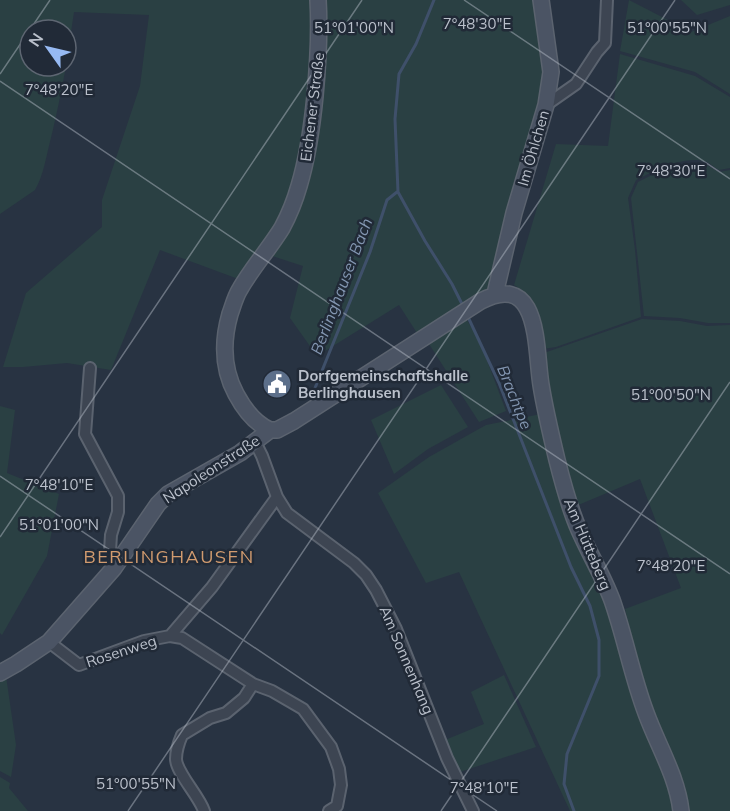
<svg xmlns="http://www.w3.org/2000/svg" width="730" height="811" viewBox="0 0 730 811" font-family="Mulish,sans-serif">
	<style>
		.green { fill: #2a4043 }
		.lines { fill: none; stroke-linecap: round; stroke-linejoin: round }
		.stream { stroke: #3f506a; stroke-width: 3 }
		.street-casing { stroke: #5b636f; stroke-width: 14 }
		.secondary-casing { stroke: #5b636f; stroke-width: 18 }
		.street { stroke: #3d4552; stroke-width: 10 }
		.secondary { stroke: #4b5464; stroke-width: 15 }
		.ticks { fill: none; stroke: #bac0cb; stroke-width: 1.5; stroke-opacity: 0.45 }
		.labels { text-anchor: middle; dominant-baseline: central; stroke-width: 5; stroke-linejoin: round; paint-order: stroke }
		.street-label { font-size: 15px; fill: #bac0cb; stroke: #212a37 }
		.poi-label { font-size: 15px; font-weight: bold; fill: #bac0cb; stroke: #212a37; text-anchor: start }
		.water-label { font-size: 16px; font-style: italic; fill: #8396b1; stroke: #212a37 }
		.quarter-label { font-size: 18px; letter-spacing: 1.5px; fill: #d19b6f; stroke: #212a37 }
		.ticks-label { font-size: 15px; text-anchor: middle; fill: #bac0cb; stroke: #212a37; stroke-width: 5; stroke-linejoin: round; paint-order: stroke }
	</style>
	<rect width="100%" height="100%" fill="#283342"/>
	<path class="green" d="M 0,0 L 312,0 L 304,159 L 283,222 L 241,280 L 160,250 L 111,370 L 67,363 L 23,367 L 3,367 L 26,293 L 102,227 L 102,200 L 140,86 L 149,15 L 74,12 L 66,65 L 66,30 L 30,30 L 30,66 L 66,66 C 61,94 55,122 48,150 C 45,163 42,178 35,190 L 0,214 Z
		M 327,0 L 533,0 L 545,72 L 541,105 L 490,290 L 417,333 L 399,305 L 317,356 L 290,318 L 303,266 L 266,254 L 288,227 L 324,80 Z
		M 629,0 L 691,32 L 730,16 L 730,94 L 695,72 L 620,51 Z
		M 681,0 L 730,0 L 730,5 L 697,15 Z
		M 620,54 L 695,76 L 730,97 L 730,168 L 719,170 C 715,168 711,164 707,162 C 686,154 654,171 636,180 L 628,198 L 635,250 L 641,317 L 556,347 L 543,349 C 537,328 535,296 514,285 L 556,144 L 608,146 Z
		M 687,164 L 705,164 L 719,172 L 730,170 L 730,323 L 708,323 L 680,318 L 644,316 L 631,198 L 638,182 L 662,170 Z
		M 466,319 L 479,339 L 506,411 L 479,422 L 429,344 Z
		M 642,319 L 680,321 L 707,326 L 730,325 L 730,811 L 686,811 L 685,796 L 680,773 L 659,729 L 646,695 L 625,609 L 681,588 L 640,479 L 576,506 L 565,474 L 541,354 Z
		M 441,385 L 468,427 L 428,449 L 394,474 L 371,420 Z
		M 0,406 L 15,410 L 7,473 L 59,494 L 47,556 L 2,635 L 0,633 Z
		M 541,414 L 592,570 L 616,630 L 665,771 L 674,811 L 570,811 L 459,572 L 426,583 L 378,493 L 429,457 L 486,425 Z
		M 504,675 L 536,747 L 460,772 L 445,740 L 484,724 L 471,692 Z
		M 6,676 L 16,745 L 11,777 L 0,771 L 0,679 Z
		M 0,777 L 10,783 L 9,788 L 28,811 L 0,811 Z"/>
	<g class="lines">
		<path class="stream" d="M 434,0 L 416,44 L 399,74 L 395,119 L 398,192 L 425,241 L 452,284 L 464,308
			M 468,317 L 499,383 L 571,567 L 590,606 L 599,640 L 599,676 L 567,754 L 564,784 L 574,811
			M 313,393 L 370,252 L 387,200 L 397,192"/>
		<g class="street-casing">
			<path id="street" d="M 546,105 L 576,84 L 597,52 L 605,43 L 607,0
				M 90,368 L 85,434 L 118,496 L 118,512 L 111,535 L 110,551 L 114,568
				M 255,442 L 262,456 L 277,497 L 287,513 L 354,563 L 366,575 L 376,590 L 396,629 L 447,758 L 473,811
				M 170,636 L 182,638 L 253,684 L 272,691 L 303,709 L 331,747 L 339,769 L 341,785 L 337,806 L 329,811
				M 49,642 L 79,665 L 144,641 L 170,636 L 212,587 L 277,497
				M 204,811 C 199,796 176,772 176,759 C 176,751 179,742 182,735 L 210,718 L 226,713 L 244,698 L 253,684"/>
		</g>
		<g class="secondary-casing">
			<path id="secondary" d="M 495,294 L 514,213 L 546,105 L 551,72 L 541,0
				M 270,430 C 254,423 244,409 236,394 C 222,368 222,342 230,314 C 233,306 235,297 240,289 C 252,268 269,249 282,228 C 289,215 295,200 299,186 C 308,156 312,127 315,96 C 318,64 320,33 318,0
				M 0,673 L 16,664 L 49,642 L 114,568 L 158,504 L 168,494 L 240,453 L 270,430 L 277,430 L 294,421 L 481,301 C 541,270 535,349 541,385 C 545,410 551,435 557,460 C 563,484 569,507 579,530 C 589,553 603,576 612,600 C 625,637 632,676 646,713 C 658,746 677,776 681,811"/>
		</g>
		<use href="#street" class="street"/>
		<use href="#secondary" class="secondary"/>
	</g>
	<path class="ticks" d="M 464,0 L 730,179M 0,74 L 50,0M 0,81 L 730,574M 0,476 L 497,811M 0,537 L 362,0M 128,811 L 675,0M 441,811 L 730,382"/>
	<defs>
		<g id="civic-disc" transform="scale(1.5)"><circle r="9.5" fill="#5c6f8a" stroke="#212a37"/><path d="M-.6-6.5H3V-4.5H.6V-3L4-1V1h2V6H-6V1h2V-1L-.6-3ZM-1.2 2.5V6h2.4V2.5Z" fill="#fff"/></g>
	</defs>
	<g fill-rule="evenodd">
		<use href="#civic-disc" x="277" y="384"/>
	</g>
	<g class="labels">
		<g class="street-label">
			<text transform="translate(312 107) rotate(-83)">Eichener Straße</text>
			<text transform="translate(533 148) rotate(-74)">Im Öhlchen</text>
			<text transform="translate(211 469) rotate(-33)">Napoleonstraße</text>
			<text transform="translate(588 544) rotate(67)">Am Hütteberg</text>
			<text transform="translate(121 651) rotate(-18)">Rosenweg</text>
			<text transform="translate(407 660) rotate(67)">Am Sonnenhang</text>
		</g>
		<g class="poi-label">
			<text x="298" y="375">Dorfgemeinschaftshalle<tspan x="298" dy="17">Berlinghausen</tspan></text>
		</g>
		<g class="water-label">
			<text transform="translate(341 286) rotate(-69)">Berlinghauser Bach</text>
			<text transform="translate(515 397) rotate(68)">Brachtpe</text>
		</g>
		<g class="quarter-label">
			<text x="169" y="556">BERLINGHAUSEN</text>
		</g>
	</g>
	<g class="ticks-label">
		<text x="477" y="29">7°48'30"E</text>
		<text x="354" y="33">51°01'00"N</text>
		<text x="667" y="33">51°00'55"N</text>
		<text x="59" y="95">7°48'20"E</text>
		<text x="671" y="176">7°48'30"E</text>
		<text x="671" y="400">51°00'50"N</text>
		<text x="59" y="490">7°48'10"E</text>
		<text x="59" y="530">51°01'00"N</text>
		<text x="671" y="571">7°48'20"E</text>
		<text x="136" y="789">51°00'55"N</text>
		<text x="484" y="793">7°48'10"E</text>
	</g>
	<g transform="translate(48 48) rotate(304)"><circle r="28" fill="#212a37" stroke="#5e6672" stroke-width="1.5"/>
	<path d="M0-4.5L10 22L0 15L-10 22Z" fill="#97baf3"/>
	<text y="-9" font-size="16" font-weight="bold" text-anchor="middle" fill="#bac0cb">N</text>
	</g>
</svg>
